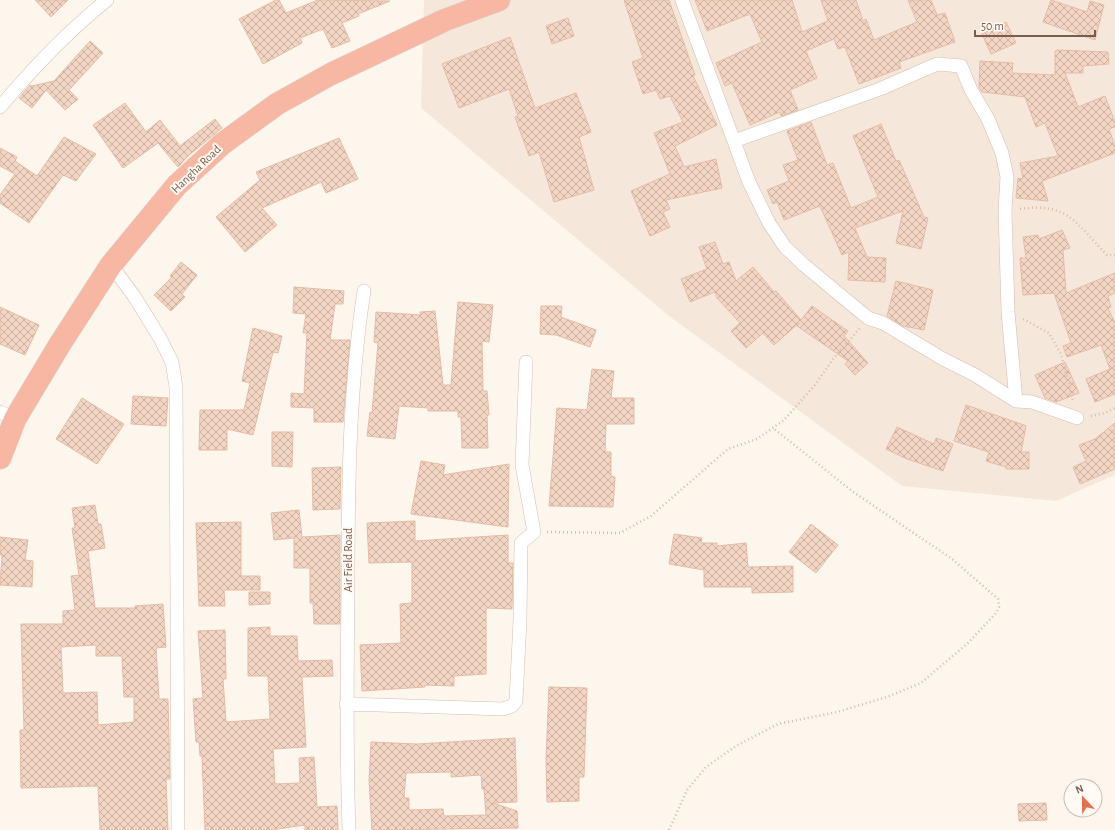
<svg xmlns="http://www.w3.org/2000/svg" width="1115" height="830" viewBox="0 0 1115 830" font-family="'Alegreya Sans',sans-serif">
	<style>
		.residential { fill: #f5e8da }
		.building { fill: url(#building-cross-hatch); stroke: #e6bba3; fill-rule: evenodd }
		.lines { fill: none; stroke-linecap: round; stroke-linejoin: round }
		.street-casing { stroke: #d1beb0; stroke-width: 14 }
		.highway-casing { stroke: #dad1cd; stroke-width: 23 }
		.path { stroke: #d9b8a5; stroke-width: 2.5; stroke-dasharray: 1 3; stroke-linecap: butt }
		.street { stroke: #fff; stroke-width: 13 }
		.highway { stroke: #f7b7a3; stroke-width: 22 }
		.labels { text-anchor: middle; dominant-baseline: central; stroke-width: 4; stroke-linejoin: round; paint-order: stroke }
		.street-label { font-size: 12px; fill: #7a5c4d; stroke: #fffaf3 }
	</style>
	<defs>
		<pattern id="building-cross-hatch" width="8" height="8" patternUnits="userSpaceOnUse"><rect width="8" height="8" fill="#f3d5c3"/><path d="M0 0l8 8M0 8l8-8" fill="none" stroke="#cab0a1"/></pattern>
	</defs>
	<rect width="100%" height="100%" fill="#fdf6ec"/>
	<path class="residential" d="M 424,0 L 1115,0 L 1115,475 L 1056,501 L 902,486 L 669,316 L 421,108 Z"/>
	<path class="building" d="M 35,0 L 68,0 L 51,17 Z
		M 276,0 L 279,0 L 286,13 L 318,0 L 390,1 L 358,14 L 359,16 L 342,23 L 350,41 L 332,48 L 323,29 L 300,38 L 302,43 L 263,64 L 239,19 Z
		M 624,0 L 669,0 L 695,75 L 693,76 L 717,125 L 675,146 L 684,167 L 716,159 L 722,188 L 666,200 L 670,209 L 663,212 L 670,227 L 650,236 L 631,191 L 670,174 L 654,133 L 683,122 L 670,96 L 660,99 L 656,90 L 643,94 L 632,62 L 643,58 Z
		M 695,0 L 792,0 L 802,32 L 828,21 L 821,0 L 856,0 L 863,21 L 866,19 L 874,40 L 917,22 L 908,0 L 931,0 L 937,15 L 945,13 L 955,42 L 899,62 L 901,68 L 859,84 L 845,47 L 838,49 L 834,39 L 806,51 L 817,78 L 790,90 L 798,110 L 781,116 L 780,112 L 750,125 L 732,83 L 725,86 L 716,63 L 762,42 L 750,14 L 707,31 Z
		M 1051,0 L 1087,12 L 1090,1 L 1104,5 L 1095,40 L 1043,22 Z
		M 568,18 L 574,36 L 552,44 L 546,26 Z
		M 1006,22 L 1016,43 L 991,54 L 982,34 Z
		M 510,37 L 535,108 L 576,93 L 591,132 L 579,137 L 594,190 L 554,202 L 539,152 L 529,156 L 515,117 L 518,116 L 509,89 L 459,108 L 442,64 Z
		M 90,41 L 103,53 L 69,90 L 78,99 L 65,110 L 46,90 L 32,108 L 19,98 L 30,85 L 32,86 L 54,81 Z
		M 1057,50 L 1108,52 L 1109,64 L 1083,66 L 1083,73 L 1065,73 L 1078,107 L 1105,96 L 1115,122 L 1115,127 L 1109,129 L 1115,146 L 1115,153 L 1042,181 L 1048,201 L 1016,198 L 1018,178 L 1023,179 L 1020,163 L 1058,156 L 1045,123 L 1036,127 L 1025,97 L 982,92 L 979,87 L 980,61 L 1013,63 L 1012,73 L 1055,75 L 1055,51 Z
		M 125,103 L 146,132 L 160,120 L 180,146 L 215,119 L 222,128 L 188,156 L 178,167 L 158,143 L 123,168 L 93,125 Z
		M 811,122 L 827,165 L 833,163 L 851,208 L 878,197 L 853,136 L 881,124 L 896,161 L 899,160 L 924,217 L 928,218 L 921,249 L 896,243 L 903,211 L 855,228 L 867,257 L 886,258 L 885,282 L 848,280 L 849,252 L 842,255 L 820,206 L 784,220 L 777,202 L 773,204 L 767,190 L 789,181 L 783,165 L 798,160 L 787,131 Z
		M 64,137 L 96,154 L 76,181 L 63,175 L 29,223 L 0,203 L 0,195 L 15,174 L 0,166 L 0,148 L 17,157 L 15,161 L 37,176 Z
		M 339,138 L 358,179 L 326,193 L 321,182 L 262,208 L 277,225 L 245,252 L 216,217 L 260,180 L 256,172 Z
		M 1062,230 L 1070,248 L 1063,250 L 1066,293 L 1115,273 L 1115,293 L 1108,296 L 1111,307 L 1108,308 L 1115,323 L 1115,394 L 1095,402 L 1086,379 L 1110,369 L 1101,345 L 1067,357 L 1063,346 L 1071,343 L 1054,293 L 1023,295 L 1020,258 L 1026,258 L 1023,237 L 1038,235 L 1039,239 Z
		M 715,242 L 723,264 L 729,262 L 736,281 L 753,267 L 774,292 L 776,291 L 801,320 L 812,306 L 848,331 L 844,336 L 868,363 L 855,375 L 845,364 L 848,361 L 797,326 L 799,323 L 774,345 L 763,333 L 746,348 L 731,331 L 740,323 L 717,298 L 715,292 L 690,302 L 681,279 L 707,269 L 699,247 Z
		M 181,262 L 197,275 L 182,294 L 185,297 L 171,311 L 154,295 L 172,277 L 170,276 Z
		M 896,281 L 933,290 L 924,330 L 903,326 L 887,316 Z
		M 294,287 L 344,291 L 343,304 L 335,304 L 330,340 L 350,340 L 343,422 L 314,422 L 314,408 L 291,407 L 291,393 L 304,394 L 307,333 L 303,333 L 306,314 L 293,313 Z
		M 458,302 L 493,305 L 489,342 L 482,341 L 483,391 L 487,391 L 489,415 L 487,415 L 488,448 L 462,448 L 461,417 L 458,417 L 458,411 L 428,411 L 428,408 L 399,406 L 395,439 L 367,436 L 370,412 L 372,413 L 378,343 L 374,342 L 376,312 L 421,315 L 420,312 L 435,311 L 443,385 L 451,385 Z
		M 541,306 L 562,306 L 561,317 L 596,330 L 590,347 L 556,335 L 540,334 Z
		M 0,307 L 39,325 L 25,355 L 0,344 Z
		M 253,328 L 282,336 L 278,353 L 273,352 L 253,435 L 227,429 L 227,450 L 199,450 L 200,410 L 244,410 L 250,383 L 242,381 Z
		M 1065,362 L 1079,393 L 1056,402 L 1045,398 L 1035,375 Z
		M 592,369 L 614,371 L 611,398 L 634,398 L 634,424 L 606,424 L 605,452 L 611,452 L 611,476 L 615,477 L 613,507 L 549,506 L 557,408 L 587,410 Z
		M 133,396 L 168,398 L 166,426 L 131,424 Z
		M 82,398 L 124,424 L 97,464 L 56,439 Z
		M 966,405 L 1024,425 L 1026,426 L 1021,452 L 1029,452 L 1029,469 L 1006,469 L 1006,467 L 986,461 L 989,452 L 954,441 Z
		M 1115,423 L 1115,469 L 1080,484 L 1073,467 L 1086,461 L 1079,445 L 1095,439 Z
		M 897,427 L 934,444 L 936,438 L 953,444 L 943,471 L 907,459 L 886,449 Z
		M 272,432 L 293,432 L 292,467 L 272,466 Z
		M 421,461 L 445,465 L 443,475 L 509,464 L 508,527 L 411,514 Z
		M 341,467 L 340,509 L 313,510 L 312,468 Z
		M 95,505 L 98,524 L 101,524 L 105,548 L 88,551 L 95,608 L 135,608 L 135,606 L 163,604 L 166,647 L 156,648 L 159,699 L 168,699 L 170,779 L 166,779 L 168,830 L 100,830 L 98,786 L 21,788 L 20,730 L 24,730 L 21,624 L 63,624 L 63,611 L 75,610 L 71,576 L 79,575 L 72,528 L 75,528 L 72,508 ZM 96,645 L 96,656 L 122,656 L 124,697 L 134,697 L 134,722 L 98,725 L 97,692 L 63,693 L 61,647 Z
		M 299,510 L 302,537 L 340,535 L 340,624 L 314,624 L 313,603 L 310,603 L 310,568 L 294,568 L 294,538 L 274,540 L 271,513 Z
		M 415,521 L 415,541 L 508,535 L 508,563 L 513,563 L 512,609 L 486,608 L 486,674 L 454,676 L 454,686 L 425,685 L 425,687 L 362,691 L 360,645 L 401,643 L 400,604 L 412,603 L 412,562 L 369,563 L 367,523 Z
		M 241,522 L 241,576 L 260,576 L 260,590 L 224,590 L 225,606 L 199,606 L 196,523 Z
		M 811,524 L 838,545 L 816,573 L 789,552 Z
		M 674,534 L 702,538 L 701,543 L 717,543 L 717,546 L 746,543 L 748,567 L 793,566 L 793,592 L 752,593 L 752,587 L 704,587 L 704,570 L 669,564 Z
		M 0,537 L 28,540 L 25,560 L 33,561 L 32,587 L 0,585 L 2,555 L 0,555 Z
		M 249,592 L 270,592 L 270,604 L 249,605 Z
		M 270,627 L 270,636 L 297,636 L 298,661 L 332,660 L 333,676 L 302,677 L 306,747 L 273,749 L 275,784 L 300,783 L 299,758 L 314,757 L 317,807 L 337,806 L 338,830 L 305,830 L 305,825 L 270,830 L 205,830 L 202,756 L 200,756 L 199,742 L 196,742 L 193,699 L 203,698 L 198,631 L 225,630 L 226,679 L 223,679 L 226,722 L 270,719 L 268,676 L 248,676 L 248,628 Z
		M 549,687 L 587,688 L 584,777 L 579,777 L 579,801 L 547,802 L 546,759 Z
		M 515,738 L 517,802 L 493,803 L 517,811 L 518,828 L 372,830 L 369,780 L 371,742 L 417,744 ZM 451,772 L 451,777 L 481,775 L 482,789 L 484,789 L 486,815 L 444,816 L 443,809 L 409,810 L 409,798 L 404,798 L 406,773 Z
		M 1046,803 L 1047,820 L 1019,821 L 1018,804 Z"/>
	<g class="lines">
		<g class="street-casing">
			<path id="street" d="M 682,0 L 749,182 L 769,223 L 785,247 L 804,265 L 868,318 L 883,323 L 943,359 L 975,375 L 1016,401 L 1032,402 L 1077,418
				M 0,107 C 33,68 67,32 107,0
				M 734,141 L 880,89 L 937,64 L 961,66 L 971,90 L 988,119 L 1002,153 L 1007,177 L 1005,210 L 1008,312 L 1016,401
				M 111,265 L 134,296 L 160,338 L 172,362 L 176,387 L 178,830
				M 0,412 L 15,419
				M 346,704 L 503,709 L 512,706 L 516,701 L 520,620 L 521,543 L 534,532 L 522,465 L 526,362
				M 349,830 C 346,749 347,669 348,587 C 348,489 349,389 364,291"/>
		</g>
		<g class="highway-casing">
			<path id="highway" d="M 0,458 L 15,419 L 60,344 L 111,265 L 177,185 L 222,144 L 277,104 L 331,74 L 445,20 L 499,0"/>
		</g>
		<path class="path" d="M 1020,209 C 1069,202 1076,224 1107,255 L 1115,255
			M 1023,319 L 1049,333 L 1061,354 L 1073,401
			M 1091,416 L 1105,413 L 1115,408
			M 547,532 L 620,533 L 651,516 L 728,449 L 757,439 L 784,420 L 815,385 L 833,359 L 860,328
			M 669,830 L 687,790 L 706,767 L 736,746 L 778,724 L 837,712 L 887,697 L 921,683 L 968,643 L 997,612 L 999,607 L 998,599 L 952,559 L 852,491 L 773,428"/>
		<use href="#street" class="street"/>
		<use href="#highway" class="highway"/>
	</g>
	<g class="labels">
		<g class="street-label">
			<text transform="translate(196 169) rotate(-44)">Hangha Road</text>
			<text transform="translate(348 560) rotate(-90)">Air Field Road</text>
		</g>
	</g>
	<g transform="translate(1083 798) rotate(338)"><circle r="19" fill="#fffaf3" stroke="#cabbb1"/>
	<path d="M0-3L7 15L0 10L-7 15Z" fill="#e76f51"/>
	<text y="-6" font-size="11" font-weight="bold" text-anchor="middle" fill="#7a5c4d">N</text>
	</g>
	<path d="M975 30v6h120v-6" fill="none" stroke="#7a5c4d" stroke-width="2"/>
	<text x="981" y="30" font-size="12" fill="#7a5c4d" stroke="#fffaf3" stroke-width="3" paint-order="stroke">50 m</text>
</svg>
